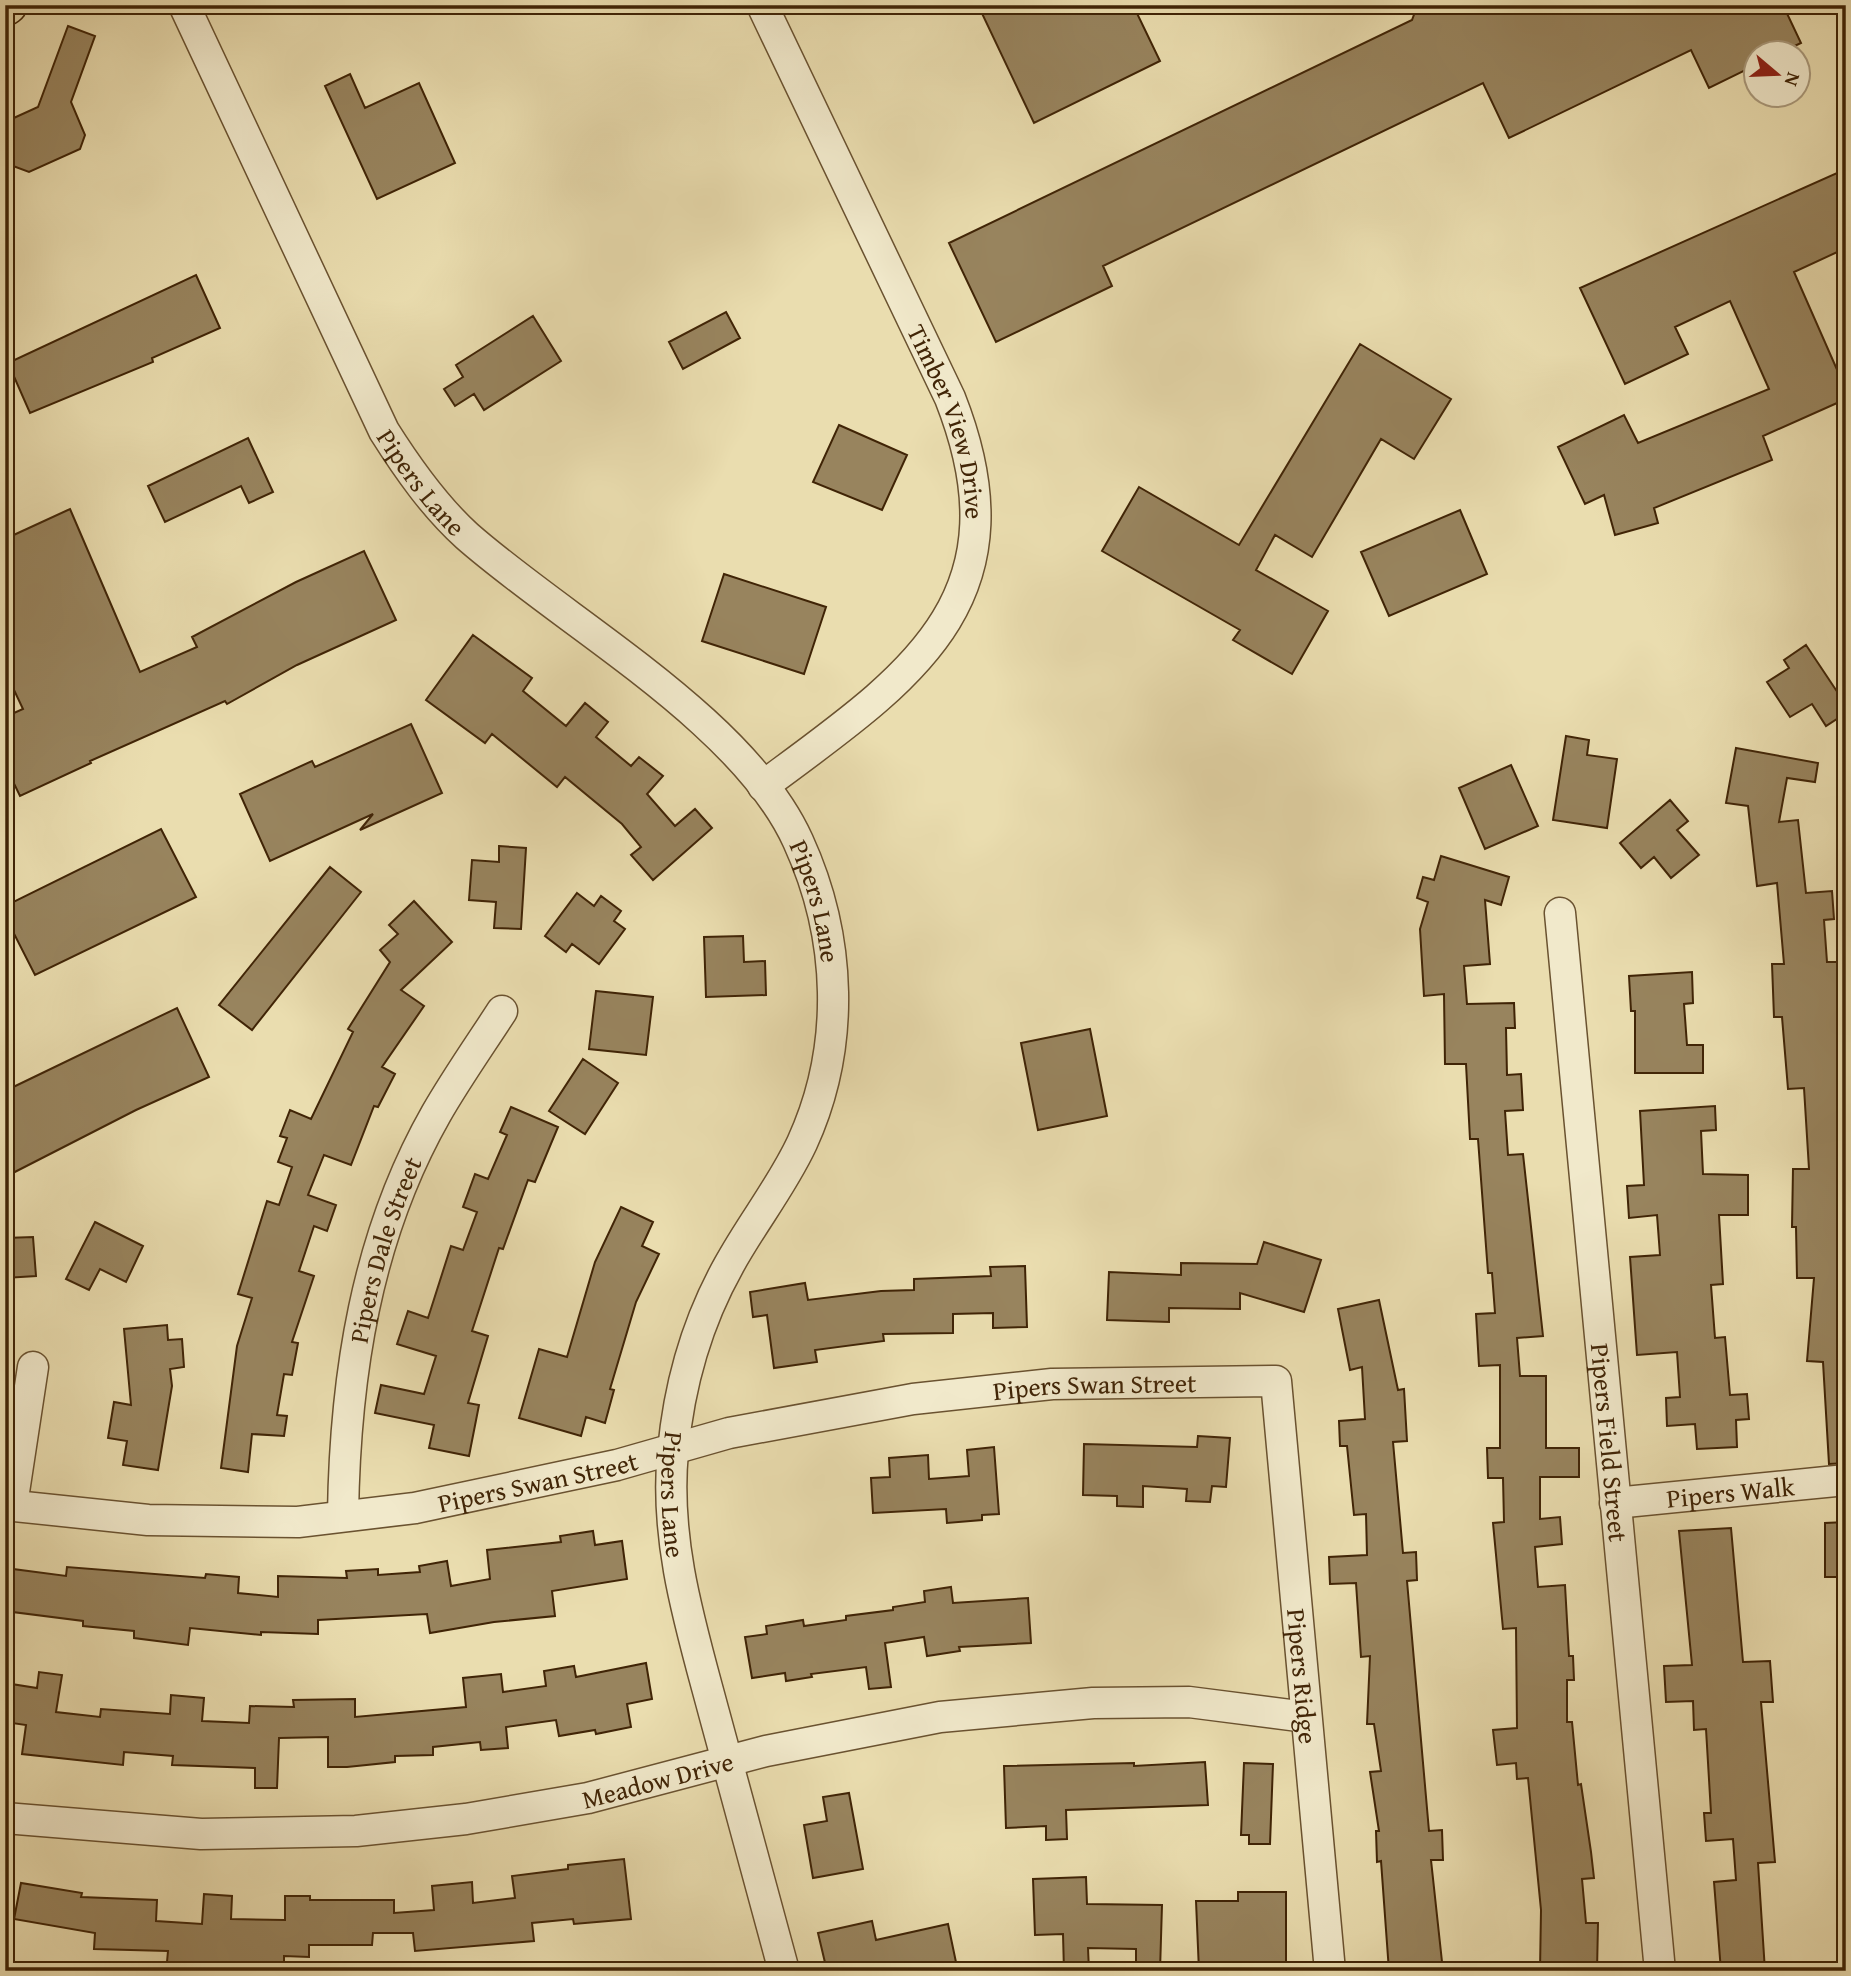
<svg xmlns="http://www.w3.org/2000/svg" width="1851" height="1976" viewBox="0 0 1851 1976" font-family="'Gentium Book Plus',serif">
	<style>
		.building { fill: #98845e; stroke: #402406; stroke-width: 2 }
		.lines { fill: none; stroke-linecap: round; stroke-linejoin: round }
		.minor-casing { stroke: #6a5230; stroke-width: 33 }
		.major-casing { stroke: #402406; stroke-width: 40 }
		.minor { stroke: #f1e9cb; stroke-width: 30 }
		.major { stroke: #eaddaf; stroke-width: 37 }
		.labels { text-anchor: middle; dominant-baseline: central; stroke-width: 6; stroke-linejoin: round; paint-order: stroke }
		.street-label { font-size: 26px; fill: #402406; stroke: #f1e9cb }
	</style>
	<rect width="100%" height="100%" fill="#eaddaf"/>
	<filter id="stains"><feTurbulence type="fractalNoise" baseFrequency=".00286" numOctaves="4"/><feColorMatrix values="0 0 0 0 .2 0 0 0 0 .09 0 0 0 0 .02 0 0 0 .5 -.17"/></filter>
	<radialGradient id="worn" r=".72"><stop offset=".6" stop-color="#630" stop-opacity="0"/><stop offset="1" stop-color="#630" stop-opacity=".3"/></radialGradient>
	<path class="building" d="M 978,5 L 1133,5 L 1160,61 L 1034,123 Z
		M 1429,5 L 1783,5 L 1801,43 L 1782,52 L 1756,52 L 1756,65 L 1709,88 L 1691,50 L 1509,138 L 1483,83 L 1103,266 L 1112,286 L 996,342 L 949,243 L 1412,20 L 1415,12 Z
		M 68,26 L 95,36 L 71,102 L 85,135 L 80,149 L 29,172 L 5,163 L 5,122 L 38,107 Z
		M 350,74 L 365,108 L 419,83 L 455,163 L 377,199 L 325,86 Z
		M 1846,169 L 1846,248 L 1794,272 L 1846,390 L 1846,399 L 1763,436 L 1772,460 L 1654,508 L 1658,523 L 1615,535 L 1604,495 L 1585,504 L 1558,447 L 1624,415 L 1638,443 L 1769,389 L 1730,301 L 1675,327 L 1688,354 L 1625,384 L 1580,288 Z
		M 196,275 L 220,328 L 152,358 L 153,362 L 30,413 L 8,363 Z
		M 726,312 L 740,338 L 683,369 L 669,342 Z
		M 533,316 L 561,361 L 484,410 L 474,394 L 455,406 L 444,389 L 463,377 L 456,365 Z
		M 1360,344 L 1451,399 L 1414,459 L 1381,439 L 1312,557 L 1275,535 L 1256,570 L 1328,611 L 1292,674 L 1233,640 L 1240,630 L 1102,551 L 1139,487 L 1239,545 Z
		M 839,425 L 907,455 L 882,510 L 813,482 Z
		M 248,438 L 273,492 L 249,503 L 241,486 L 165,522 L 148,486 Z
		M 70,509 L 140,672 L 197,647 L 192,637 L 296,582 L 364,551 L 396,620 L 297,665 L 227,704 L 225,701 L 90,761 L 91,763 L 20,796 L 5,765 L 5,717 L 23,709 L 5,671 L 5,539 Z
		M 1460,510 L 1487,574 L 1389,616 L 1361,552 Z
		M 724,574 L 826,607 L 804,674 L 702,641 Z
		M 473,635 L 532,678 L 523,691 L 566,726 L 585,703 L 608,722 L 596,737 L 631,766 L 639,757 L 663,776 L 647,794 L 675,826 L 695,809 L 712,828 L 653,880 L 631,855 L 641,847 L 622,824 L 565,777 L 557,787 L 492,734 L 485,743 L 426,700 Z
		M 1806,645 L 1846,705 L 1846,713 L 1826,726 L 1812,704 L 1790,717 L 1767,682 L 1789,668 L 1784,660 Z
		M 411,724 L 442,793 L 360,830 L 373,814 L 270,861 L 240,794 L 312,761 L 315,767 Z
		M 1566,736 L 1589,740 L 1587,755 L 1617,759 L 1607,828 L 1553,820 Z
		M 1736,748 L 1818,763 L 1815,782 L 1787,778 L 1779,822 L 1798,820 L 1806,893 L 1832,891 L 1834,919 L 1824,920 L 1827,962 L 1839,962 L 1841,1022 L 1846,1022 L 1846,1054 L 1839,1055 L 1842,1094 L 1846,1094 L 1846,1463 L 1829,1464 L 1823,1362 L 1807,1361 L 1814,1278 L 1797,1278 L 1796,1227 L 1792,1227 L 1793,1169 L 1809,1169 L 1804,1088 L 1788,1089 L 1782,1017 L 1774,1017 L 1772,964 L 1784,964 L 1777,883 L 1757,886 L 1748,806 L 1726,803 Z
		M 1511,765 L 1538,826 L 1485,849 L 1459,788 Z
		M 1670,800 L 1688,821 L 1677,830 L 1699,855 L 1671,878 L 1654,857 L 1641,868 L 1620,843 Z
		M 161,829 L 196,897 L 35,975 L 5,916 L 5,906 Z
		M 499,846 L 526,848 L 521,929 L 494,928 L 496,902 L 469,900 L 472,860 L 499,862 Z
		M 1441,856 L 1509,877 L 1501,905 L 1485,900 L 1490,964 L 1464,966 L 1467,1004 L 1514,1003 L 1515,1028 L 1506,1028 L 1507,1075 L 1521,1074 L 1523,1110 L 1505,1111 L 1508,1155 L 1523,1154 L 1543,1336 L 1517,1338 L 1520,1376 L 1546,1376 L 1546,1448 L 1579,1448 L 1579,1477 L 1540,1477 L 1540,1519 L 1560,1517 L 1562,1544 L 1535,1547 L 1538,1587 L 1565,1585 L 1569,1656 L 1573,1656 L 1574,1680 L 1567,1680 L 1567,1722 L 1572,1722 L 1578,1785 L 1581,1784 L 1591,1852 L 1594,1878 L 1582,1879 L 1586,1923 L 1598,1923 L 1597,1971 L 1540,1971 L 1541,1910 L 1528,1778 L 1517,1779 L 1516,1763 L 1497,1765 L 1493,1730 L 1517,1728 L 1516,1628 L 1503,1629 L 1493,1523 L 1504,1522 L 1503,1478 L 1488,1478 L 1487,1448 L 1500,1448 L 1500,1365 L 1479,1366 L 1476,1314 L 1495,1313 L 1492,1273 L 1488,1273 L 1478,1139 L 1470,1139 L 1466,1064 L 1445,1064 L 1444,994 L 1424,996 L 1420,929 L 1428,902 L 1417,898 L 1423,877 L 1434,880 Z
		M 330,867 L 361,892 L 252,1030 L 219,1005 Z
		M 577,893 L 594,906 L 601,896 L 621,911 L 614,921 L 625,929 L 599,964 L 572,944 L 566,952 L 545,936 Z
		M 414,901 L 452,942 L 401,990 L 424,1006 L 382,1067 L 395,1074 L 378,1107 L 374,1106 L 351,1165 L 324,1155 L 308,1195 L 336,1205 L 327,1231 L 314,1226 L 299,1271 L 314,1276 L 292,1342 L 298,1343 L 292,1375 L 284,1374 L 277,1415 L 287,1416 L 284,1436 L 252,1434 L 248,1472 L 221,1468 L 237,1346 L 252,1298 L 238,1294 L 267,1201 L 279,1205 L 292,1167 L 278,1162 L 287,1138 L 280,1136 L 290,1110 L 311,1119 L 353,1032 L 348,1029 L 390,962 L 380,950 L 398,934 L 389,925 Z
		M 743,936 L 744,962 L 765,961 L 766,995 L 706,997 L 704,937 Z
		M 1692,972 L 1693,1003 L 1684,1004 L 1687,1045 L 1703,1045 L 1703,1073 L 1635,1073 L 1635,1011 L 1631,1011 L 1629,976 Z
		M 596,991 L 653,997 L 646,1055 L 589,1049 Z
		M 177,1008 L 209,1077 L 136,1110 L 5,1177 L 5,1091 Z
		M 1090,1029 L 1107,1116 L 1038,1130 L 1021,1043 Z
		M 583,1059 L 618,1083 L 585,1134 L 549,1111 Z
		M 1715,1106 L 1716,1130 L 1701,1131 L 1703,1174 L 1748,1175 L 1748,1215 L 1719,1215 L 1723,1284 L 1711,1285 L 1715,1338 L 1725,1337 L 1730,1395 L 1747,1394 L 1749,1419 L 1736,1420 L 1737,1447 L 1697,1449 L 1695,1424 L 1667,1426 L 1666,1398 L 1680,1397 L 1677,1352 L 1637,1355 L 1630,1257 L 1660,1255 L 1657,1215 L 1629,1218 L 1627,1186 L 1644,1185 L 1640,1111 Z
		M 511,1107 L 558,1127 L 535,1182 L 528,1180 L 503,1249 L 499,1248 L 472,1331 L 488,1336 L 468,1403 L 479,1405 L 469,1456 L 429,1448 L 434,1425 L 375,1413 L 381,1385 L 424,1394 L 436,1356 L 397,1344 L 408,1311 L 428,1318 L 451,1246 L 463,1250 L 477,1212 L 463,1207 L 475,1174 L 488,1179 L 507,1135 L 500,1132 Z
		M 621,1207 L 653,1222 L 642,1246 L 659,1254 L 636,1302 L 610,1389 L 614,1390 L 605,1423 L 586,1417 L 581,1436 L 519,1418 L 539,1349 L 567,1357 L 595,1262 Z
		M 95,1222 L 143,1246 L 126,1282 L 100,1269 L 89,1290 L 66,1279 Z
		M 33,1237 L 36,1276 L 5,1278 L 5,1238 Z
		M 1264,1242 L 1321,1260 L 1304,1312 L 1240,1293 L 1240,1309 L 1169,1308 L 1169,1322 L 1107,1320 L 1109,1272 L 1181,1275 L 1181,1263 L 1257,1264 Z
		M 1025,1266 L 1027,1327 L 993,1328 L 993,1313 L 953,1314 L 953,1333 L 883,1334 L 884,1341 L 815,1350 L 817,1362 L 774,1368 L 767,1315 L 753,1317 L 750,1292 L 805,1283 L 808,1300 L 881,1291 L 914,1290 L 914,1279 L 991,1276 L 990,1267 Z
		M 1379,1300 L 1398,1390 L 1404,1389 L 1407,1441 L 1393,1442 L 1403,1553 L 1416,1552 L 1417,1580 L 1407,1581 L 1429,1831 L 1442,1830 L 1443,1860 L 1431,1860 L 1443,1971 L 1389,1971 L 1381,1861 L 1377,1862 L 1376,1831 L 1379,1831 L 1370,1772 L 1381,1771 L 1374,1724 L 1367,1724 L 1370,1656 L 1361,1657 L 1356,1583 L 1330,1584 L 1329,1557 L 1367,1555 L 1366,1514 L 1354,1515 L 1347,1446 L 1340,1446 L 1339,1421 L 1365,1419 L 1362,1367 L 1350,1370 L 1338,1309 Z
		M 167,1325 L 168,1340 L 182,1339 L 184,1367 L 170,1369 L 172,1386 L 158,1470 L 123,1465 L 127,1441 L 108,1438 L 114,1402 L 131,1405 L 124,1329 Z
		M 1198,1436 L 1230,1438 L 1226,1487 L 1212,1486 L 1210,1502 L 1186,1501 L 1187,1489 L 1143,1486 L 1143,1507 L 1117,1506 L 1117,1496 L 1083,1495 L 1084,1444 L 1197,1447 Z
		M 994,1447 L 999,1514 L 982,1515 L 982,1520 L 947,1523 L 946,1509 L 873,1513 L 871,1478 L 890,1477 L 889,1458 L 928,1455 L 929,1479 L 969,1476 L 967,1450 Z
		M 1846,1522 L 1846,1577 L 1825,1577 L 1825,1523 Z
		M 1731,1528 L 1743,1662 L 1770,1661 L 1773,1702 L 1761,1702 L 1775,1862 L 1758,1863 L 1765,1971 L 1721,1971 L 1714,1882 L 1736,1880 L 1733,1839 L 1706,1841 L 1704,1813 L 1711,1813 L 1706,1729 L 1694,1730 L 1693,1701 L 1666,1702 L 1664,1666 L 1692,1665 L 1679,1531 Z
		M 593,1531 L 595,1545 L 622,1541 L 627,1579 L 552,1591 L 555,1616 L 494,1622 L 430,1633 L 427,1614 L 318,1620 L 318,1634 L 261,1632 L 261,1635 L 190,1628 L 188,1645 L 134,1638 L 134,1631 L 83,1626 L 83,1621 L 5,1611 L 5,1568 L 66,1576 L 67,1567 L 205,1578 L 206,1574 L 239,1577 L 238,1593 L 278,1597 L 278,1576 L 347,1578 L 346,1571 L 378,1569 L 378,1575 L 420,1572 L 419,1566 L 447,1561 L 451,1586 L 490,1579 L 487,1550 L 561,1542 L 560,1536 Z
		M 951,1587 L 953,1603 L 1028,1598 L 1031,1643 L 959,1647 L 960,1651 L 927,1656 L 924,1637 L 885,1643 L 891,1687 L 869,1689 L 866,1667 L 811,1674 L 812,1677 L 786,1681 L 785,1673 L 752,1678 L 745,1637 L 767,1634 L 766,1626 L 803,1620 L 804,1626 L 846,1620 L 846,1616 L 893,1610 L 893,1607 L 925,1602 L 924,1591 Z
		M 646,1663 L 652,1699 L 627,1704 L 631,1727 L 596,1734 L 595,1730 L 559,1736 L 556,1720 L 506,1727 L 508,1748 L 481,1750 L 480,1742 L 433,1747 L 433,1755 L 395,1756 L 395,1762 L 347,1767 L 328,1767 L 328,1737 L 279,1738 L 277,1788 L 255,1788 L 255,1768 L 172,1765 L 173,1756 L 124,1752 L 123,1765 L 22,1754 L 26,1725 L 5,1722 L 5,1683 L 37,1688 L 39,1672 L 62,1675 L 56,1712 L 100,1717 L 101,1709 L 170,1714 L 171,1695 L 204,1698 L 202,1721 L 249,1723 L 250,1706 L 294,1707 L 293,1700 L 355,1699 L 355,1717 L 466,1707 L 463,1678 L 501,1674 L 503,1692 L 546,1686 L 544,1671 L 574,1666 L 576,1677 Z
		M 1205,1762 L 1208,1805 L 1066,1810 L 1067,1839 L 1046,1840 L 1046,1826 L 1006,1828 L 1004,1766 L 1134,1763 L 1134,1766 Z
		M 1244,1763 L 1273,1764 L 1270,1844 L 1249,1844 L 1249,1835 L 1241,1835 Z
		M 849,1793 L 863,1869 L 813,1878 L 804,1825 L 827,1821 L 823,1797 Z
		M 624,1859 L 631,1919 L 574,1924 L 573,1919 L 532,1923 L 534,1941 L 415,1951 L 413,1933 L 373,1933 L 372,1945 L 309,1945 L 309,1957 L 284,1956 L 284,1968 L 167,1962 L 168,1951 L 94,1949 L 95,1933 L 14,1919 L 21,1883 L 82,1893 L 81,1897 L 157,1900 L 156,1921 L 202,1924 L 204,1894 L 232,1896 L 231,1919 L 285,1920 L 285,1896 L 310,1896 L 310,1900 L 394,1900 L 394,1913 L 434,1910 L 432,1886 L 472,1882 L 473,1903 L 515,1898 L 512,1876 L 568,1869 L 568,1865 Z
		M 1086,1877 L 1087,1904 L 1162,1905 L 1160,1971 L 1136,1971 L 1136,1949 L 1088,1948 L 1089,1971 L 1064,1971 L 1063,1934 L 1035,1935 L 1033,1879 Z
		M 1238,1892 L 1286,1892 L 1286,1966 L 1226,1966 L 1226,1971 L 1199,1971 L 1196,1901 L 1238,1901 Z
		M 872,1921 L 876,1940 L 948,1924 L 957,1967 L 940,1971 L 855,1971 L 854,1966 L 827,1971 L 818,1933 Z"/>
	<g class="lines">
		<g class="minor-casing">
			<g id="minor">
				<path id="s1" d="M 184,5 L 384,431 C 408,469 434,506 467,536 C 567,624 743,720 798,841 C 842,937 846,1047 802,1143 C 782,1186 752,1223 729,1265 C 697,1322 679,1386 673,1451 C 664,1542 691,1627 714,1713 C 737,1799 761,1885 784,1971"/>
				<path id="s2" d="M 762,5 L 950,398 C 1030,601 909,678 763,786"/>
				<path id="s3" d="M 1560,913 L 1660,1971"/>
				<path id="s4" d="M 1615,1503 L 1846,1480"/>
				<path id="s5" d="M 5,1505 L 148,1520 L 298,1522 L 415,1508 L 617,1465 L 729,1433 L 913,1399 L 1052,1384 L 1276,1381 L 1330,1971"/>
				<path d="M 12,1505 L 33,1367"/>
				<path id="s6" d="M 343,1515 C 345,1376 366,1237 436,1114 C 456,1079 480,1045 502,1011"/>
				<path id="s7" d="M 5,1818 L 201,1834 L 356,1831 L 466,1819 L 588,1798 L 766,1751 L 940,1717 L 1093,1703 L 1189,1702 L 1306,1717"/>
			</g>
		</g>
		<g class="major-casing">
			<path id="major" d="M 5,7 L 8,5"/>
		</g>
		<use href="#minor" class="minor"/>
		<use href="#major" class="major"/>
	</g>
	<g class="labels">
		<g class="street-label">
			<text stroke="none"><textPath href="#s2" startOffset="458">Timber View Drive</textPath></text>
			<text stroke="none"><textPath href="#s1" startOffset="534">Pipers Lane</textPath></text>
			<text stroke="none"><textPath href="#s1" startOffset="1122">Pipers Lane</textPath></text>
			<text stroke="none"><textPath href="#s6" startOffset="270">Pipers Dale Street</textPath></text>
			<text stroke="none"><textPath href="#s5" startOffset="1104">Pipers Swan Street</textPath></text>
			<text stroke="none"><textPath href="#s3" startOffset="532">Pipers Field Street</textPath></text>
			<text stroke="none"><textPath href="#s5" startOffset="537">Pipers Swan Street</textPath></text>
			<text stroke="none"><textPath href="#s4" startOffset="116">Pipers Walk</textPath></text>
			<text stroke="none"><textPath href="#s1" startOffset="1752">Pipers Lane</textPath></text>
			<text stroke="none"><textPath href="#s5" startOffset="1582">Pipers Ridge</textPath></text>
			<text stroke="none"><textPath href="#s7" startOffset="658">Meadow Drive</textPath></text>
		</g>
	</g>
	<rect width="1851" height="1976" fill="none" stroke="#eaddaf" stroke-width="28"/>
	<rect x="7" y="7" width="1837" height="1962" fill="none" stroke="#402406" stroke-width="3.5"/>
	<rect x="14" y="14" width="1823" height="1948" fill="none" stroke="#402406" stroke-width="2"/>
	<g transform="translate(1777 74) rotate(109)"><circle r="33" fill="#f1e9cb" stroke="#aa9a7c" stroke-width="2"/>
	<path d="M0-5L12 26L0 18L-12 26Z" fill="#8f2418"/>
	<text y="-10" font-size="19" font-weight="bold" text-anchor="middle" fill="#402406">N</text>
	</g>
	<rect width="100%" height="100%" filter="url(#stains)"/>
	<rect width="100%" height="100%" fill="url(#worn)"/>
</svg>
